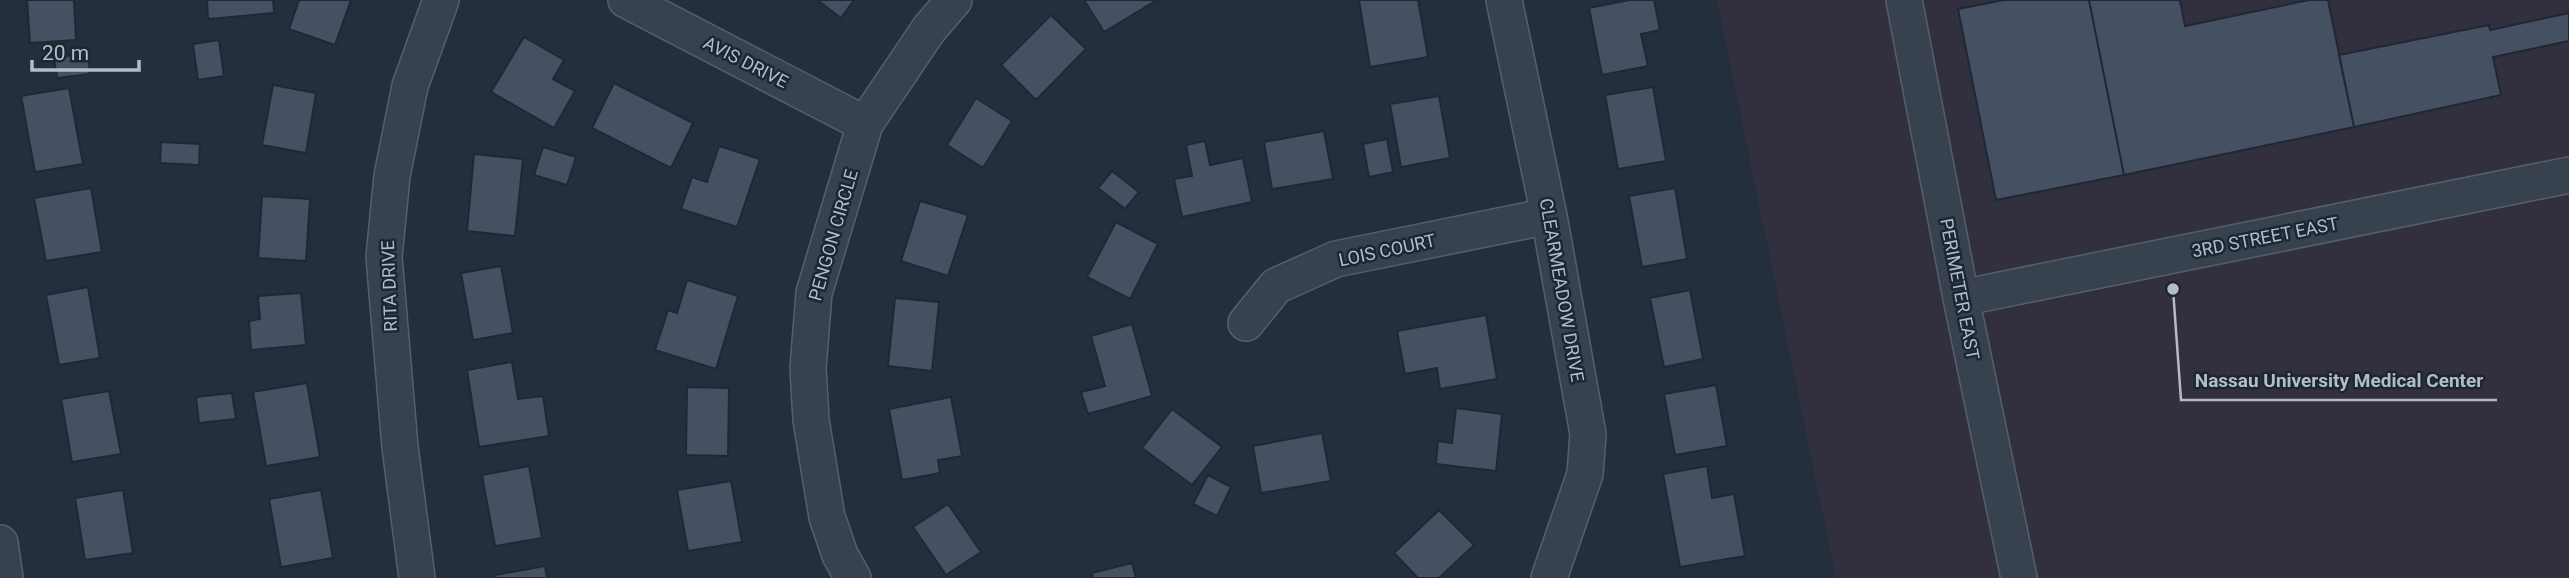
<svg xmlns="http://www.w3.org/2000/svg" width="2569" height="578" viewBox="0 0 2569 578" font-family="Roboto,sans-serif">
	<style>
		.medical { fill: #32303f }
		.building { fill: #455162; stroke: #1f2835; stroke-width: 2 }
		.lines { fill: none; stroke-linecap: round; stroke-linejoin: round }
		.minor-casing { stroke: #565f6c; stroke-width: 38 }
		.minor { stroke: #38414e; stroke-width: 35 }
		.labels { text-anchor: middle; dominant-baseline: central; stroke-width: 5; stroke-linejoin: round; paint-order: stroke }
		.street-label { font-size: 18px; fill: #b4bcc9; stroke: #1d2633 }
		.leader { fill: none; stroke: #b4bcc9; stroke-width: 2.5 }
		.callout-dot { fill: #b4bcc9; stroke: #1d2633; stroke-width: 2.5 }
		.callout-label { font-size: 19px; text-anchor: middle; font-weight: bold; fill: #b4bcc9; stroke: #1d2633; stroke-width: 5; stroke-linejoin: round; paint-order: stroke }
	</style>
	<rect width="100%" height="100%" fill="#242f3e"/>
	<path class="medical" d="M 1717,0 L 2569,0 L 2569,578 L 1836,578 Z"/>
	<path class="building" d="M 27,0 L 74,0 L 76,40 L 30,43 Z
		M 207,0 L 273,0 L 274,13 L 208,19 Z
		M 299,0 L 351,0 L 335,45 L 289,29 Z
		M 817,0 L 854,0 L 841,18 Z
		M 1084,0 L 1157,0 L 1104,32 Z
		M 1359,0 L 1418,0 L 1428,57 L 1370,67 Z
		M 1629,0 L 1654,0 L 1660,30 L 1641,34 L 1648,66 L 1602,75 L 1589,8 Z
		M 2004,0 L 2089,0 L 2124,175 L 1996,200 L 1958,9 Z
		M 2089,0 L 2180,0 L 2185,26 L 2309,0 L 2328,0 L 2354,127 L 2124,175 Z
		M 2569,13 L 2569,41 L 2493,57 L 2501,95 L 2354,127 L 2339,55 L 2489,25 L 2490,30 Z
		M 1051,15 L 1086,49 L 1036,100 L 1001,65 Z
		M 524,37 L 564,60 L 553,79 L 575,91 L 554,128 L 491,92 Z
		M 219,40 L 224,76 L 198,80 L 193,44 Z
		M 88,53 L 90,74 L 57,78 L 54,58 Z
		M 614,83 L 693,123 L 671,168 L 592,128 Z
		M 273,85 L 316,93 L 306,153 L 262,145 Z
		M 1653,87 L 1666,161 L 1618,169 L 1605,95 Z
		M 69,88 L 83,164 L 35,172 L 21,96 Z
		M 1439,96 L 1450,158 L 1401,167 L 1390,104 Z
		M 976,98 L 1012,121 L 983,168 L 947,145 Z
		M 1324,131 L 1333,179 L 1272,189 L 1264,142 Z
		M 1387,139 L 1393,172 L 1369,177 L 1363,144 Z
		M 1205,141 L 1210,165 L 1243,158 L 1252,202 L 1182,217 L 1174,179 L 1192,176 L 1186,145 Z
		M 161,142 L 200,144 L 199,165 L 160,163 Z
		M 719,146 L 760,159 L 737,227 L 681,209 L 692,177 L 707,182 Z
		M 543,147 L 576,157 L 567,185 L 534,175 Z
		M 474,154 L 523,159 L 515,236 L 467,231 Z
		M 1112,171 L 1139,192 L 1125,209 L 1098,188 Z
		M 91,188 L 102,252 L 46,261 L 34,198 Z
		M 1675,188 L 1687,259 L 1642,267 L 1629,196 Z
		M 262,196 L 310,199 L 306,261 L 258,258 Z
		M 920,201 L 968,215 L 948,276 L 901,261 Z
		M 1116,222 L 1158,244 L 1130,299 L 1087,277 Z
		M 501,266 L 513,333 L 473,340 L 461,273 Z
		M 687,280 L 738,296 L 716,369 L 655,350 L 668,310 L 677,313 Z
		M 88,287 L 100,358 L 59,365 L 46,295 Z
		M 1690,290 L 1703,359 L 1664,367 L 1650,298 Z
		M 301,293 L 306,345 L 251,350 L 249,321 L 260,319 L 258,296 Z
		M 895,298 L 939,302 L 932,371 L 888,366 Z
		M 1486,315 L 1497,379 L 1440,389 L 1437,368 L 1405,374 L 1397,331 Z
		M 1132,324 L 1152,396 L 1088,414 L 1081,392 L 1105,386 L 1091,336 Z
		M 512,362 L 518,399 L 543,396 L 549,436 L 479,447 L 467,370 Z
		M 307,383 L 320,457 L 266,466 L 253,392 Z
		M 1716,385 L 1727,446 L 1675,455 L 1664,394 Z
		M 687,387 L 729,388 L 728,456 L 686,455 Z
		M 109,391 L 121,454 L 72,462 L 61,399 Z
		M 232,393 L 236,419 L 199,423 L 196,397 Z
		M 951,397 L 962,456 L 938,460 L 940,473 L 902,480 L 889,409 Z
		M 1456,408 L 1502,414 L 1496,471 L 1436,464 L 1438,441 L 1452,443 Z
		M 1172,409 L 1222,447 L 1192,485 L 1142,448 Z
		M 1322,433 L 1331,481 L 1261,493 L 1253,446 Z
		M 529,466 L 542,538 L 495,546 L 482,475 Z
		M 1707,466 L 1712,498 L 1734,494 L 1745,556 L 1680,567 L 1663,474 Z
		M 1208,475 L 1231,487 L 1217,516 L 1193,504 Z
		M 731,481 L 742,542 L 688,551 L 677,490 Z
		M 123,490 L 133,553 L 85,560 L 75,498 Z
		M 321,490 L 333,558 L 281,567 L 269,499 Z
		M 948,504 L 981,552 L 946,575 L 913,527 Z
		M 1439,510 L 1474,545 L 1439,578 L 1418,578 L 1394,553 Z
		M 1132,563 L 1136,578 L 1093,578 L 1092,573 Z
		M 545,566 L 547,578 L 496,578 L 495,575 Z"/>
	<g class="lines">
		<g class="minor-casing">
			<path id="minor" d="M 626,0 L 865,124
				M 1504,0 L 1549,216 L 1588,434 L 1585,474 L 1549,578
				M 1904,0 L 1961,298 L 2019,578
				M 1961,298 L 2569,175
				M 1246,323 L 1276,286 L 1336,259 L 1549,216
				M 0,543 L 5,578
				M 417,578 L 400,447 L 384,257 L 392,176 L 410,86 L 441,0
				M 853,578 L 840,555 L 827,517 L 811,420 L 808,368 L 814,293 L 865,124 L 929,29 L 954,0"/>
		</g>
		<use href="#minor" class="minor"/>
	</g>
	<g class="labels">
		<g class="street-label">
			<text transform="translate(746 62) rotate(27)">AVIS DRIVE</text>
			<text transform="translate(833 235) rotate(-74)">PENGON CIRCLE</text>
			<text transform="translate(2265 237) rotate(-11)">3RD STREET EAST</text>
			<text transform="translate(1387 250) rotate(-12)">LOIS COURT</text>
			<text transform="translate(389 286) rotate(-92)">RITA DRIVE</text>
			<text transform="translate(1960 289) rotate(79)">PERIMETER EAST</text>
			<text transform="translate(1562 290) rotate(80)">CLEARMEADOW DRIVE</text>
		</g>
	</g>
	<path class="leader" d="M2173 289L2181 400H2497"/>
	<circle class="callout-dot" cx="2173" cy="289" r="7"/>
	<g class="callout-label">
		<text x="2339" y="387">Nassau University Medical Center</text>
	</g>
	<path d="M32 60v10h107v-10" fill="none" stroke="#b4bcc9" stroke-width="3.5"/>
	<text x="42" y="60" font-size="21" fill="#b4bcc9" stroke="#1d2633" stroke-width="5" paint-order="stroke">20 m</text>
</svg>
